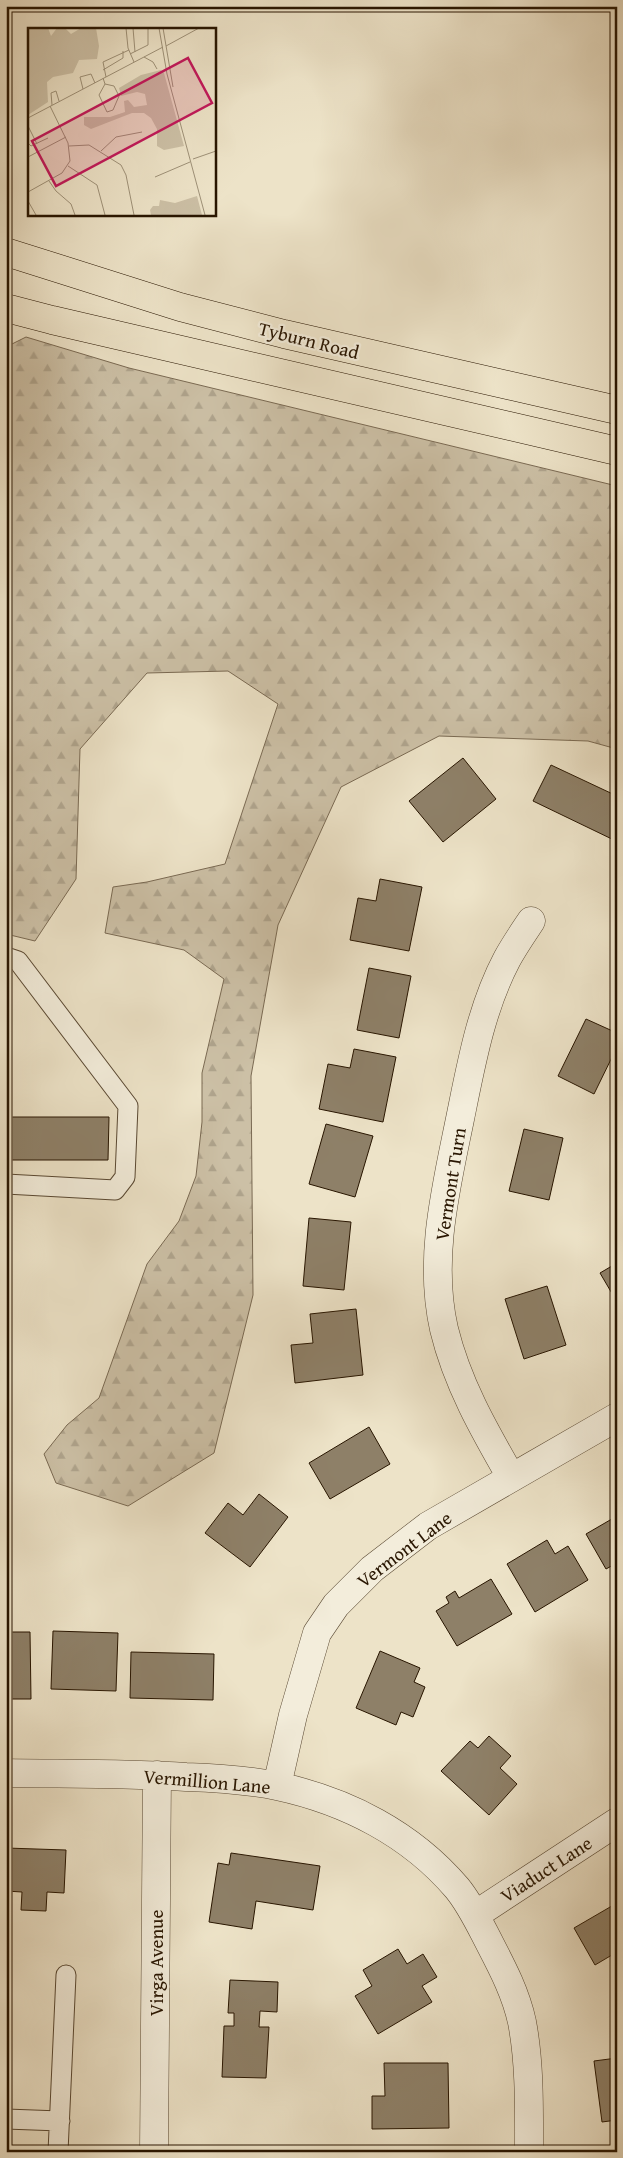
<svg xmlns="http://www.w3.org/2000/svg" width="623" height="2158" viewBox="0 0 623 2158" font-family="'Gentium Book Plus',serif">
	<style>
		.forest { fill: url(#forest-firs); stroke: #7a6a53 }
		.building { fill: #8e8068; stroke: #281500 }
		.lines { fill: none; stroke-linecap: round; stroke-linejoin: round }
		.lane-casing { stroke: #594832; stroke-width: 21 }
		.street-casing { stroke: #594832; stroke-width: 29 }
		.primary-casing { stroke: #281500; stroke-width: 29 }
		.lane { stroke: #f3eddb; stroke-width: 19 }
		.street { stroke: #f3eddb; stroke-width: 28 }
		.primary { stroke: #ede3c8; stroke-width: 28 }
		.labels { text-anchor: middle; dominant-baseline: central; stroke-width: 4.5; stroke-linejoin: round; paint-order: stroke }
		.street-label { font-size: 19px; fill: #281500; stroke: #f3eddb }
		.inset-road { fill: none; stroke: #9e9178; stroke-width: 1 }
		.view { fill: #c2185b; fill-opacity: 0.15; stroke: #c2185b; stroke-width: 2.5 }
		.inset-edge { fill: none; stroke: #281500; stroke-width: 2.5 }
	</style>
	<defs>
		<pattern id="forest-firs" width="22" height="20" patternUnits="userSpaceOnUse" patternTransform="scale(1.25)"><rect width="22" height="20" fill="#ccc0a6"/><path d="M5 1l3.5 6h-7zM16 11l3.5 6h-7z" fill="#afa48d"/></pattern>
	</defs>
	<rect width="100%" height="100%" fill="#ede3c8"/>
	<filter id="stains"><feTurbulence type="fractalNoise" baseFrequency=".004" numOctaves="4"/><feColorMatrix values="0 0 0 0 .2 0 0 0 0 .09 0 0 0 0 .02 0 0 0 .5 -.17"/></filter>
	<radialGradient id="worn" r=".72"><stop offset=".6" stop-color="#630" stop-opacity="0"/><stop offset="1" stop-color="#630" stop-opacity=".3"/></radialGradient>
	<path class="forest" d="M 26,337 L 129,368 L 617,486 L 617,749 L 588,741 L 439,736 L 341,787 L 278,925 L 251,1076 L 253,1295 L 214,1453 L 128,1506 L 56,1483 L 44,1454 L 67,1425 L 99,1398 L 147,1264 L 179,1221 L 196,1176 L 202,1122 L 202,1073 L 224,979 L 184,950 L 105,933 L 113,887 L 147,882 L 225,864 L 278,704 L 228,671 L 147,673 L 80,749 L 76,879 L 35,941 L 6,934 L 6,347 Z"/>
	<path class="building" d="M 463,758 L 496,799 L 443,842 L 409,801 Z
		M 551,765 L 617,796 L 616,841 L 533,801 Z
		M 380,879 L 422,887 L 409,951 L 350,940 L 358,898 L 376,901 Z
		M 369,968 L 411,976 L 399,1038 L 357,1030 Z
		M 586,1019 L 617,1033 L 617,1047 L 594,1094 L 558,1076 Z
		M 354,1049 L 396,1057 L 383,1122 L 319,1109 L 328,1064 L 350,1068 Z
		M 6,1117 L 109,1117 L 108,1160 L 6,1160 Z
		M 326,1124 L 373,1136 L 355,1197 L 309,1184 Z
		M 524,1129 L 563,1138 L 549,1200 L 509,1191 Z
		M 309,1218 L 351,1222 L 344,1290 L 303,1286 Z
		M 617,1263 L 617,1302 L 600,1273 Z
		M 547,1286 L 566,1345 L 524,1359 L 505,1299 Z
		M 356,1309 L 363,1375 L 295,1383 L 291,1345 L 313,1343 L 310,1314 Z
		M 369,1427 L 390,1464 L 330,1499 L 309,1463 Z
		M 259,1494 L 288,1517 L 250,1567 L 205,1533 L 228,1503 L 243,1515 Z
		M 617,1516 L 617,1563 L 606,1569 L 586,1534 Z
		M 547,1540 L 555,1554 L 568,1546 L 588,1580 L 535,1612 L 507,1564 Z
		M 491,1579 L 512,1614 L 457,1646 L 436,1611 L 449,1603 L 446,1597 L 455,1591 L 459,1598 Z
		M 53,1631 L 118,1633 L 116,1691 L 51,1689 Z
		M 6,1632 L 30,1632 L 31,1699 L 6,1699 Z
		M 380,1651 L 420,1668 L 414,1682 L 425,1687 L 413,1717 L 401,1712 L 396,1725 L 356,1708 Z
		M 131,1652 L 214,1654 L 213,1700 L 130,1698 Z
		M 489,1736 L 511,1756 L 500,1768 L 517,1784 L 489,1815 L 441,1771 L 470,1741 L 478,1748 Z
		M 6,1848 L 66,1850 L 64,1893 L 47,1892 L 46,1911 L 21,1910 L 22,1892 L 6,1891 Z
		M 231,1853 L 320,1866 L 313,1910 L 256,1901 L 252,1929 L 209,1922 L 218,1863 L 229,1865 Z
		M 617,1903 L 617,1952 L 595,1965 L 574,1928 Z
		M 398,1949 L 407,1964 L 423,1954 L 437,1977 L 422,1986 L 432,2002 L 378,2034 L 355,1996 L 372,1986 L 363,1970 Z
		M 230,1980 L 278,1982 L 277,2012 L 260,2011 L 259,2027 L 269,2027 L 266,2078 L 222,2077 L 224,2026 L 234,2026 L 234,2013 L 228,2013 Z
		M 617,2058 L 617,2120 L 602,2122 L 594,2061 Z
		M 384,2063 L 448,2063 L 449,2128 L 372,2129 L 372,2096 L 385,2096 Z
		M 288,2149 L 288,2152 L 224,2152 L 224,2150 Z
		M 394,2149 L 452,2149 L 452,2152 L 394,2152 Z"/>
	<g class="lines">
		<g class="lane-casing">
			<path id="lane" d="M 6,957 L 18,961 L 128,1106 L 125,1177 L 115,1190 L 6,1184
				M 6,2119 L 60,2121
				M 58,2152 L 66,1975"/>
		</g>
		<g class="street-casing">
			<path id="street" d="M 511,1477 C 484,1430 457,1383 444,1329 C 428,1259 446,1188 460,1119 C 471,1065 481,1008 507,959 C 514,946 523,933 531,921
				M 6,1773 C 66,1774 126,1773 186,1777 C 217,1778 247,1780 277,1786 C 347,1801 411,1834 457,1888 C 471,1905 480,1925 490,1944 C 503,1969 516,1994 522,2022 C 530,2064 529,2109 529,2152
				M 277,1786 L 293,1715 L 317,1633 L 336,1605 L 372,1569 L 428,1526 L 617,1417
				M 475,1915 L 617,1822
				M 154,2152 L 157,1775"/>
		</g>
		<g class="primary-casing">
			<path id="primary" d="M 6,252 L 180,307 L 284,334 L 617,410
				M 6,308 L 52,320 L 617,451"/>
		</g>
		<use href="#lane" class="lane"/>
		<use href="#street" class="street"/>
		<use href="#primary" class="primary"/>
	</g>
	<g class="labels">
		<g class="street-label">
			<text transform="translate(309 340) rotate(14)">Tyburn Road</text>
			<text transform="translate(450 1184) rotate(-81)">Vermont Turn</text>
			<text transform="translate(404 1549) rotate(-37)">Vermont Lane</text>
			<text transform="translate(207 1781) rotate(5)">Vermillion Lane</text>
			<text transform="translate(546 1869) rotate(-33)">Viaduct Lane</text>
			<text transform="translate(156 1963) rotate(-90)">Virga Avenue</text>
		</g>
	</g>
	<g transform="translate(28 28)">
		<rect width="188" height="188" fill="#ede3c8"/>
		<path d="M 0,0 L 20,0 L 23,8 L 29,0 L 37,0 L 43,6 L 53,0 L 68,0 L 71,18 L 69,31 L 51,32 L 45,45 L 25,49 L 19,54 L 20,74 L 0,87 ZM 133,42 L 136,45 L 156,118 L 136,122 L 129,118 L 129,101 L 123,90 L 116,85 L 104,85 L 63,101 L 56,97 L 56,89 L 82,89 L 97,84 L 96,73 L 100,72 L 106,79 L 119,77 L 117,66 L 109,64 L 93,68 L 91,60 L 113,47 ZM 169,168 L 174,187 L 123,187 L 122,182 L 125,178 L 131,178 L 132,172 L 147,175 Z" fill="#ccc0a6"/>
		<path class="inset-road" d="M 98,0 L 100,20 L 106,34M 105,0 L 107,24M 131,0 L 139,46 L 177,187M 135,0 L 145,59M 138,18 L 171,0M 102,26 L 120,17 L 120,0M 116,29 L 125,34 L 129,41M 75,42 L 95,30 L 95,23M 78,49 L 75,34 L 101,22M 75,50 L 77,56 L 71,67 L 79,84 L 85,82 L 91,68 L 86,58 L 77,56M 55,61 L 52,49 L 63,46 L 67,55M 24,77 L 23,65 L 28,63 L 31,73M 0,90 L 135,19M 0,98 L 9,116M 0,115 L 3,118 L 20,110M 41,118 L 61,117 L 93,137 L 98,147 L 106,187M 73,123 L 88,109 L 114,104M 0,129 L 38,109M 165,131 L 188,123M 40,138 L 69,157 L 77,187M 127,149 L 162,134M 21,153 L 28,163 L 43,176 L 47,187M 0,164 L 34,145 L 42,133 L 40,115 L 22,78M 0,173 L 8,187"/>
		<path class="view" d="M 160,30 L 184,75 L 28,158 L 4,113 Z"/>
		<rect width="188" height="188" class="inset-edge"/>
	</g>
	<rect width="623" height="2158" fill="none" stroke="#ede3c8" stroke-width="25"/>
	<rect x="8" y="8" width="608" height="2143" fill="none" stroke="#281500" stroke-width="2.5"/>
	<rect x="12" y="12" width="598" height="2133" fill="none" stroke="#281500"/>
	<rect width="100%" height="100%" filter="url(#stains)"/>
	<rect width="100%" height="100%" fill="url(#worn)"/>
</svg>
